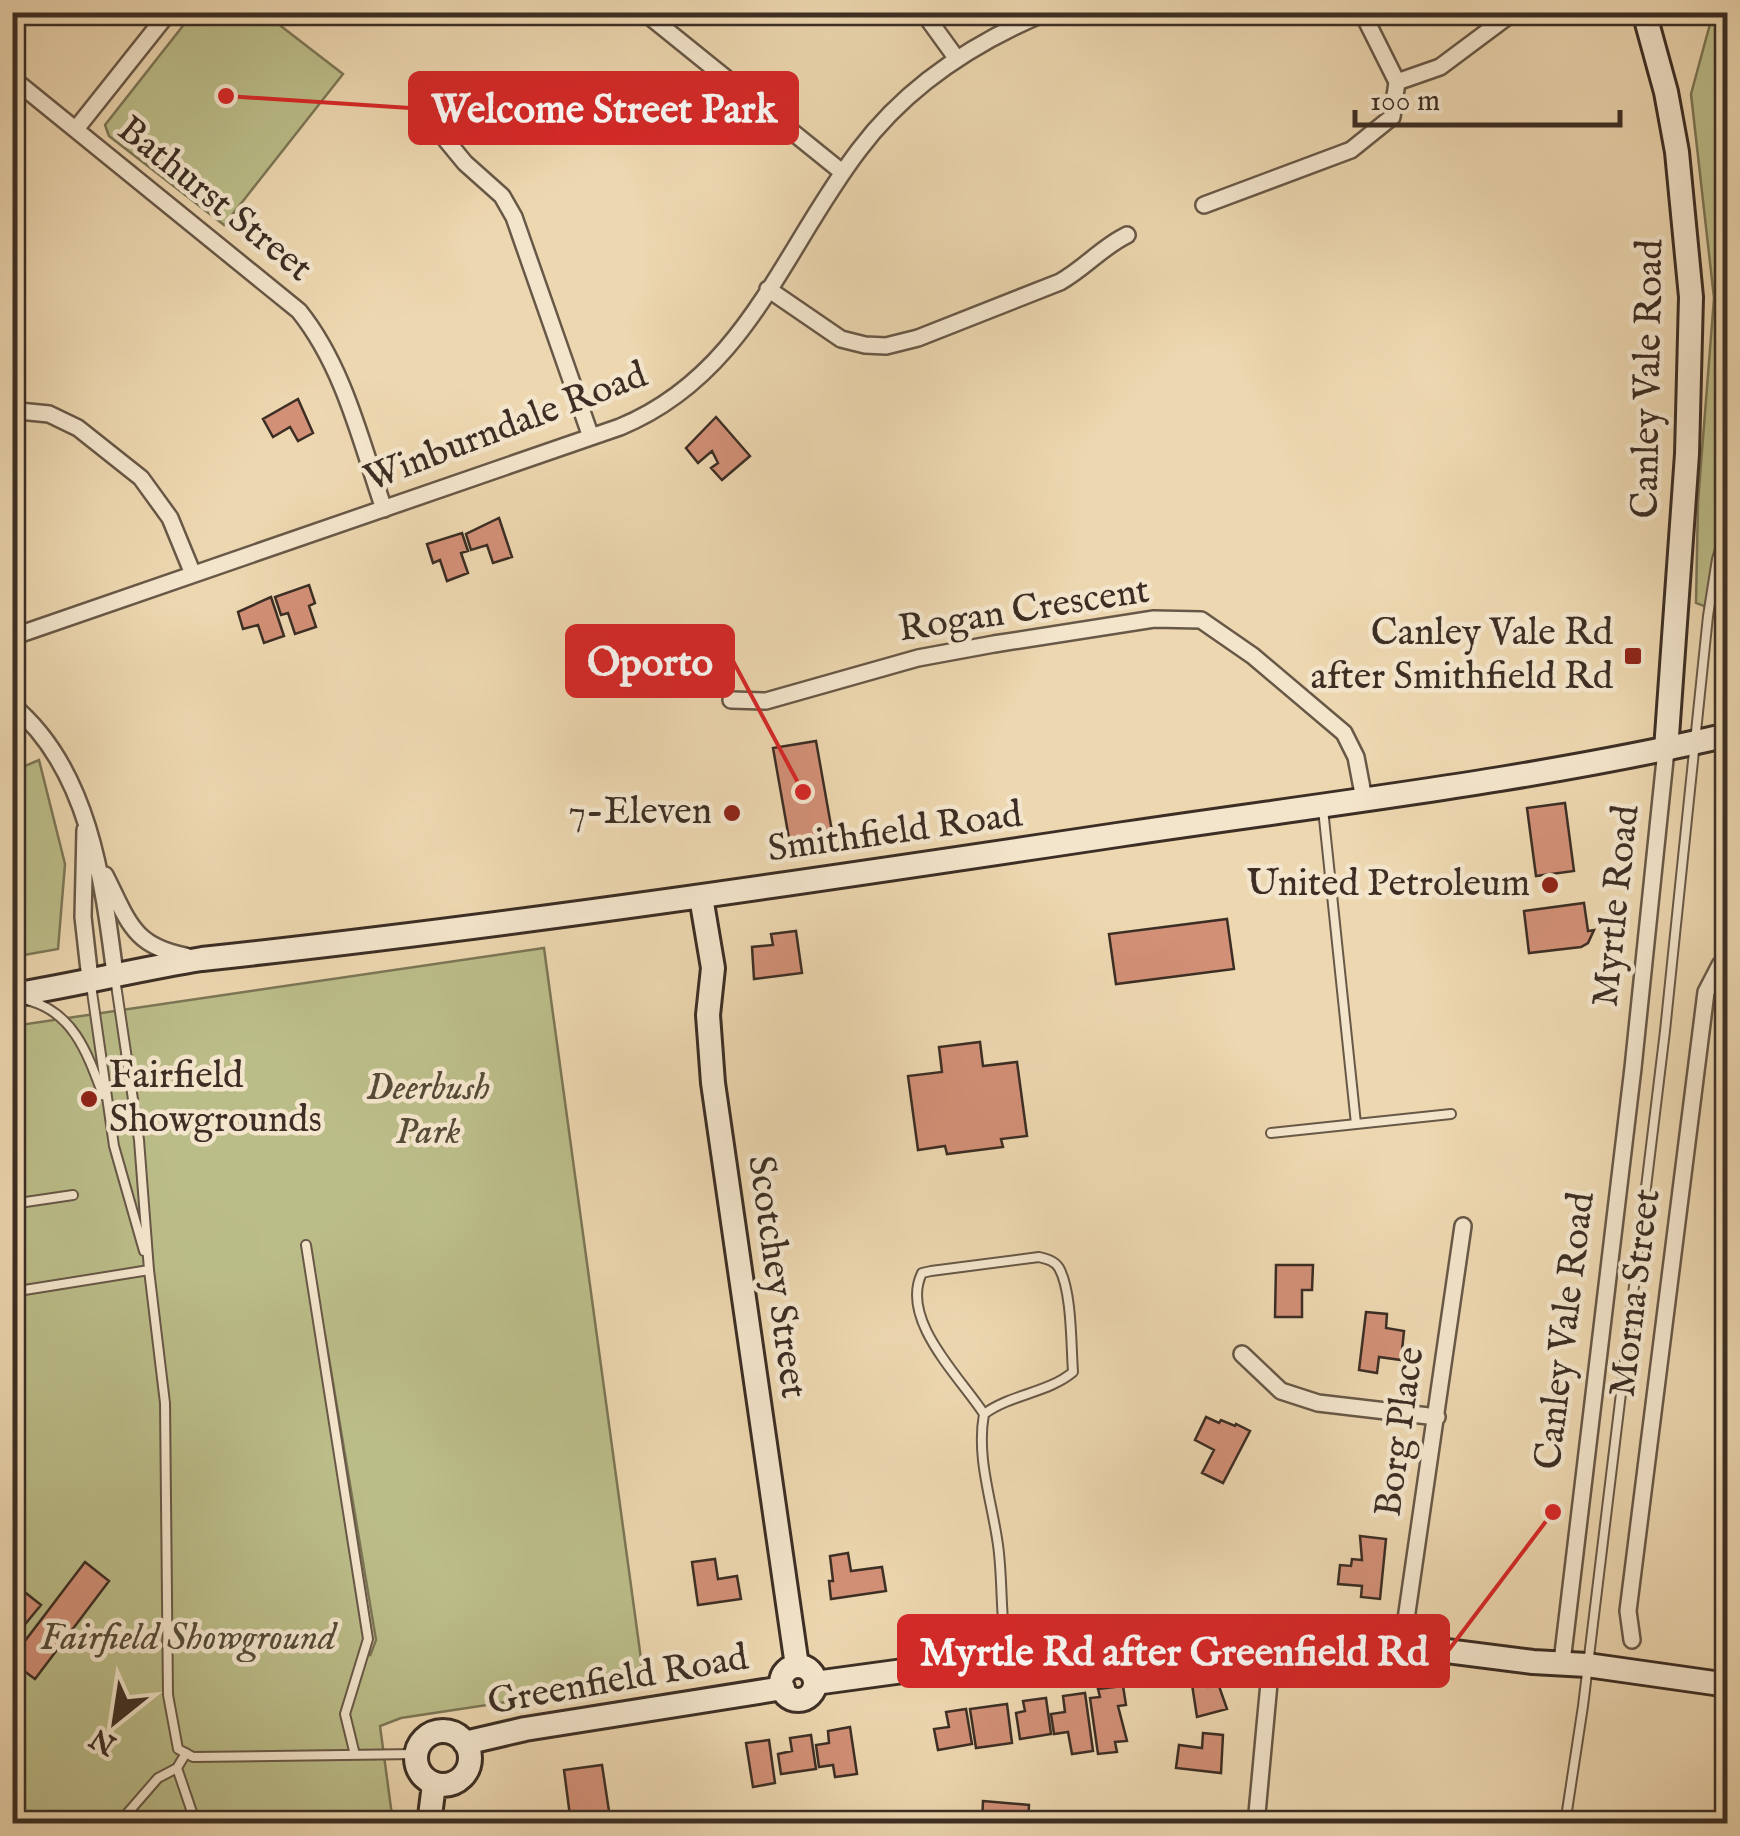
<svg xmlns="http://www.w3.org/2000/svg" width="1740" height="1836" viewBox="0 0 1740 1836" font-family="'IM FELL English',serif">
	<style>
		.green { fill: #bbbd89; stroke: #7c7656; stroke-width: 2.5; fill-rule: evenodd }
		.building { fill: #d29077; stroke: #3c2e24; stroke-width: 2.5 }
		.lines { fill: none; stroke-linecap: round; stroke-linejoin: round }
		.lane-casing { stroke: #685847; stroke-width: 12 }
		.street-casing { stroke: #685847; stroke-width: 20 }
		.secondary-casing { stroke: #3c2e24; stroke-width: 28 }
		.lane { stroke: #f3e5cc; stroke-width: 8 }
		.street { stroke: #f3e5cc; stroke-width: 15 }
		.secondary { stroke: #f3e5cc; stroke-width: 22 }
		.poi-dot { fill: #8f2418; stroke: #f3e5cc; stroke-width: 4 }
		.labels { text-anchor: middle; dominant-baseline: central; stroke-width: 9; stroke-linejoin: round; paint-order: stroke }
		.street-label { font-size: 38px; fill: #3c2e24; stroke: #f3e5cc }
		.poi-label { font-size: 38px; fill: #3c2e24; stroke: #f3e5cc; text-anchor: end }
		.park-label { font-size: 38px; font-style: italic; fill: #554b38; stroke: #f3e5cc }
		.leader { fill: none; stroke: #d62828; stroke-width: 4 }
		.callout-dot { fill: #d62828; stroke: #f3e5cc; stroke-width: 4 }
		.callout { fill: #d62828; stroke: #d62828; stroke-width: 4 }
		.callout-label { font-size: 40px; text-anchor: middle; font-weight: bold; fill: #fff }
	</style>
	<rect width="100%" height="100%" fill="#edd7b0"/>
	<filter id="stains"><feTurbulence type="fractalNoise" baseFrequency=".002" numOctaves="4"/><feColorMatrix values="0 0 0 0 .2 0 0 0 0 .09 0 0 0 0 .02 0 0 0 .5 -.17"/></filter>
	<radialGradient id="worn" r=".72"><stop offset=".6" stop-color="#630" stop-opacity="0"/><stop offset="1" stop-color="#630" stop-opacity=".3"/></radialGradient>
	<path class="green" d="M 193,13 L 264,13 L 343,74 L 224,225 L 109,136 L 105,125 Z
		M 1713,13 L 1728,24 L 1727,615 L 1696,603 L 1698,502 L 1714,298 L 1691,94 Z
		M 39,760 L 65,864 L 58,949 L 13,957 L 13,771 Z
		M 544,948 L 644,1681 L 401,1718 L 380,1726 L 393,1823 L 13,1824 L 13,1026 ZM 325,1335 L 376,1640 L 370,1656 L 370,1655 Z"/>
	<path class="building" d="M 298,399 L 313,433 L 298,441 L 290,427 L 273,437 L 263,419 Z
		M 716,417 L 750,456 L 722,480 L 711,468 L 718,463 L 712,451 L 698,463 L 686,448 Z
		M 499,518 L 512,557 L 493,563 L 487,545 L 471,550 L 466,534 Z
		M 462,533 L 468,551 L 461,553 L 468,573 L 447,581 L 440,560 L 433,563 L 427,544 Z
		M 309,585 L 315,603 L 309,606 L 316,627 L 295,634 L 288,613 L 281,615 L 275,597 Z
		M 271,597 L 284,636 L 264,643 L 258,625 L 243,629 L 238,612 Z
		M 816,741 L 833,837 L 790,844 L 773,748 Z
		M 1565,803 L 1574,871 L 1536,876 L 1527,808 Z
		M 1584,903 L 1588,931 L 1594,930 L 1588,943 L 1581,947 L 1529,953 L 1524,911 Z
		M 1227,919 L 1234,969 L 1116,984 L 1109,934 Z
		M 796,931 L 802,973 L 754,979 L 752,947 L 773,945 L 771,934 Z
		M 980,1042 L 983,1066 L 1017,1062 L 1027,1136 L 1001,1139 L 1003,1147 L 947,1154 L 945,1146 L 918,1150 L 908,1076 L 942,1072 L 939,1047 Z
		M 1276,1265 L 1313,1265 L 1312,1290 L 1302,1290 L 1302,1317 L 1275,1317 Z
		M 1366,1312 L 1387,1314 L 1386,1328 L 1404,1331 L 1401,1360 L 1379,1357 L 1377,1373 L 1359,1370 Z
		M 1206,1417 L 1219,1423 L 1221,1420 L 1235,1426 L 1236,1424 L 1250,1431 L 1223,1483 L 1202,1473 L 1214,1450 L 1195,1440 Z
		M 1360,1536 L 1386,1539 L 1380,1599 L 1361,1597 L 1362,1586 L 1338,1584 L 1340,1565 L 1351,1566 L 1352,1559 L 1362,1560 Z
		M 848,1553 L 851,1571 L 882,1567 L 886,1591 L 831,1599 L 829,1581 L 833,1581 L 830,1556 Z
		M 715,1559 L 718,1579 L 737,1576 L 741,1599 L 698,1605 L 692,1562 Z
		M 85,1562 L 109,1581 L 35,1679 L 12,1662 L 12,1658 Z
		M 12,1582 L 41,1605 L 12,1640 Z
		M 1206,1676 L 1208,1687 L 1219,1686 L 1227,1709 L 1197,1717 L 1191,1678 Z
		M 1123,1686 L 1126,1705 L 1118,1706 L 1127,1741 L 1115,1742 L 1117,1752 L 1098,1754 L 1090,1698 L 1100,1697 L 1098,1689 Z
		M 1085,1693 L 1093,1751 L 1072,1754 L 1068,1732 L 1054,1734 L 1051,1714 L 1065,1712 L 1063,1696 Z
		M 1046,1698 L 1051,1734 L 1020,1739 L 1016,1713 L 1025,1711 L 1023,1701 Z
		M 1007,1704 L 1012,1743 L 976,1748 L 970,1709 Z
		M 966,1709 L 972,1744 L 938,1750 L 934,1729 L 949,1727 L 946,1712 Z
		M 850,1727 L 857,1774 L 835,1777 L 833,1765 L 819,1767 L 816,1745 L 829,1743 L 828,1731 Z
		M 1203,1733 L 1223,1735 L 1221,1773 L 1176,1768 L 1179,1745 L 1202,1748 Z
		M 811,1735 L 816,1769 L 781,1774 L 778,1754 L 792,1751 L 790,1738 Z
		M 769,1740 L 775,1783 L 753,1787 L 746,1743 Z
		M 602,1765 L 609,1811 L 570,1816 L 564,1770 Z
		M 983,1801 L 1029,1805 L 1028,1824 L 982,1824 Z
		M 1182,1812 L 1215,1815 L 1215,1824 L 1180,1824 Z"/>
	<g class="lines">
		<g class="lane-casing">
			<path id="lane" d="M 1323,809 L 1356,1124
				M 115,978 L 139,1140 L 149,1270 L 165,1403 L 168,1695 L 178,1749 L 193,1757 L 416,1754
				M 91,985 L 114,1146 L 144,1251
				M 30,1001 C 74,1013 88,1055 103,1095
				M 1271,1133 L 1451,1114
				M 12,1204 L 73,1195
				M 306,1245 L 368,1639 L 345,1714 L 355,1755
				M 12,1292 L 149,1270
				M 984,1414 C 1011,1394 1048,1393 1073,1372 C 1071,1345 1072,1291 1059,1268 C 1055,1261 1047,1259 1039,1257 L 931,1271 L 922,1273 C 899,1320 961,1378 984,1414 C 976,1458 992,1501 998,1545 C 1003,1581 1000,1617 1007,1654
				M 177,1768 L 196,1824
				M 118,1824 L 158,1778 L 177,1768 L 186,1753
				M 1565,1824 L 1583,1706 L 1665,1031 L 1708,616 L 1717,559 L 1728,524
				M 1681,1824 L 1681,1817"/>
		</g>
		<g class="street-casing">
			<path id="street" d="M 644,12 L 842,172
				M 923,12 L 957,59
				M 12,78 L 299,311 C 344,367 361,442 384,509
				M 1397,82 L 1440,67 L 1511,14
				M 76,129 L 169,12
				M 437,129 L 465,163 L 502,196 L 514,217 L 591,437
				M 1204,205 L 1351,150 L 1392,117 L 1397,82 L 1362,12
				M 768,289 L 841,339 L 865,345 L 886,346 L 918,338 L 1060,282 C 1085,268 1102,247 1127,235
				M 19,411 L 49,414 L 78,428 L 141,478 L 170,518 L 193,574
				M 12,637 L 620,427 C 746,375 782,251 859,150 C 906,87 975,42 1047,12
				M 731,700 L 766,701 L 918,658 L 994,644 L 1154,619 L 1201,620 L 1253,656 L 1344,733 L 1356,757 L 1364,799
				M 12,705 C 89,768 103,881 115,974
				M 85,830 L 83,917 L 90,979
				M 105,875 C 128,920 132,946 186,956
				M 1242,1354 L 1281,1391 L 1318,1403 L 1437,1417
				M 1632,1640 L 1628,1611 L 1706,992 L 1720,965 L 1728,964
				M 1402,1647 L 1463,1226
				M 1562,1662 L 1633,1068 L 1666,750
				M 1256,1824 L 1274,1629"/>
		</g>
		<g class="secondary-casing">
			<path id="secondary" d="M 1644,12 L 1666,92 L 1677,152 L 1691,297 L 1687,454 L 1666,750
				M 701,897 L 713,968 L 708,1015 L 713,1083 L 797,1666
				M 12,995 C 76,985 138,969 202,959 C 510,926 817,880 1124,834 C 1325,804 1529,781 1728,735
				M781 1683a17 17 0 1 1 34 0a17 17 0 1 1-34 0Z
				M 815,1683 L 1218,1628 L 1274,1629 L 1533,1662 L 1587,1665 L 1728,1685
				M416 1758a27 27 0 1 1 54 0a27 27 0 1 1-54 0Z
				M 465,1743 L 525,1729 L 783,1688
				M 429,1824 L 434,1784"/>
		</g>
		<use href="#lane" class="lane"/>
		<use href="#street" class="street"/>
		<use href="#secondary" class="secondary"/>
	</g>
	<g class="poi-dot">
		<rect x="1623" y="646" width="20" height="20" rx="5"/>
		<circle cx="732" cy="813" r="10"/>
		<circle cx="1550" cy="885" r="10"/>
		<circle cx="89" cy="1099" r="10"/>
	</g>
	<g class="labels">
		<g class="street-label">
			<text transform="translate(214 200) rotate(39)">Bathurst Street</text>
			<text transform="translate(1649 379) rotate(-89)">Canley Vale Road</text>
			<text transform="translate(506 428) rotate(-21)">Winburndale Road</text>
			<text transform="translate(1024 611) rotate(-9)">Rogan Crescent</text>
			<text transform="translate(895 833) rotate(-8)">Smithfield Road</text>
			<text transform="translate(1617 906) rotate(-84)">Myrtle Road</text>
			<text transform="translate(776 1277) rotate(82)">Scotchey Street</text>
			<text transform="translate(1636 1293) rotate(-83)">Morna Street</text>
			<text transform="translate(1566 1331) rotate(-83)">Canley Vale Road</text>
			<text transform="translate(1401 1432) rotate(-82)">Borg Place</text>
			<text transform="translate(618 1681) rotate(-10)">Greenfield Road</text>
		</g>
		<g class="poi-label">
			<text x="1613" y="634">Canley Vale Rd<tspan x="1613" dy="44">after Smithfield Rd</tspan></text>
			<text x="712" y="813">7-Eleven</text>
			<text x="1530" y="885">United Petroleum</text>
			<text x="109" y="1077" text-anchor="start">Fairfield<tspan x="109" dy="44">Showgrounds</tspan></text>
		</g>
		<g class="park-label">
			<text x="428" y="1089">Deerbush<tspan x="428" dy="44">Park</tspan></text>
			<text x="188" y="1639">Fairfield Showground</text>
		</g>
	</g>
	<path class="leader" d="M226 96L410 108M803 792L733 661M1553 1512L1448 1651"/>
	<g class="callout-dot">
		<circle cx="226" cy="96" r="10"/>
		<circle cx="803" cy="792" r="10"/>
		<circle cx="1553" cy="1512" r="10"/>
	</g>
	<g class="callout">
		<rect x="410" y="73" width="387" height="70" rx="10"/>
		<rect x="567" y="626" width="166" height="70" rx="10"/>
		<rect x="899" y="1616" width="549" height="70" rx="10"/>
	</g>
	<g class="callout-label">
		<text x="604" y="122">Welcome Street Park</text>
		<text x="650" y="675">Oporto</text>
		<text x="1174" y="1665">Myrtle Rd after Greenfield Rd</text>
	</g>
	<rect width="1740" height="1836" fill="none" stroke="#edd7b0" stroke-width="50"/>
	<rect x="15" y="15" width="1710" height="1806" fill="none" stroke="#3c2e24" stroke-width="5"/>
	<rect x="25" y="25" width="1690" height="1786" fill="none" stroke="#3c2e24" stroke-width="2.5"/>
	<g transform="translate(115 1721) rotate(210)" stroke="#f3e5cc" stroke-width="8" paint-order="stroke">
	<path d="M0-8L18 38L0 25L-18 38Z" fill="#3c2e24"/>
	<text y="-15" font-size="28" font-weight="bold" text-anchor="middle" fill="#3c2e24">N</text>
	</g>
	<path d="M1355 110v15h265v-15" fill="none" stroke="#3c2e24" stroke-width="5"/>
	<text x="1370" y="110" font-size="30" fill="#3c2e24" stroke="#f3e5cc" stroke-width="8" paint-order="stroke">100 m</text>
	<rect width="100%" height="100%" filter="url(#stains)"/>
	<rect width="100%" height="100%" fill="url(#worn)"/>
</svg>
